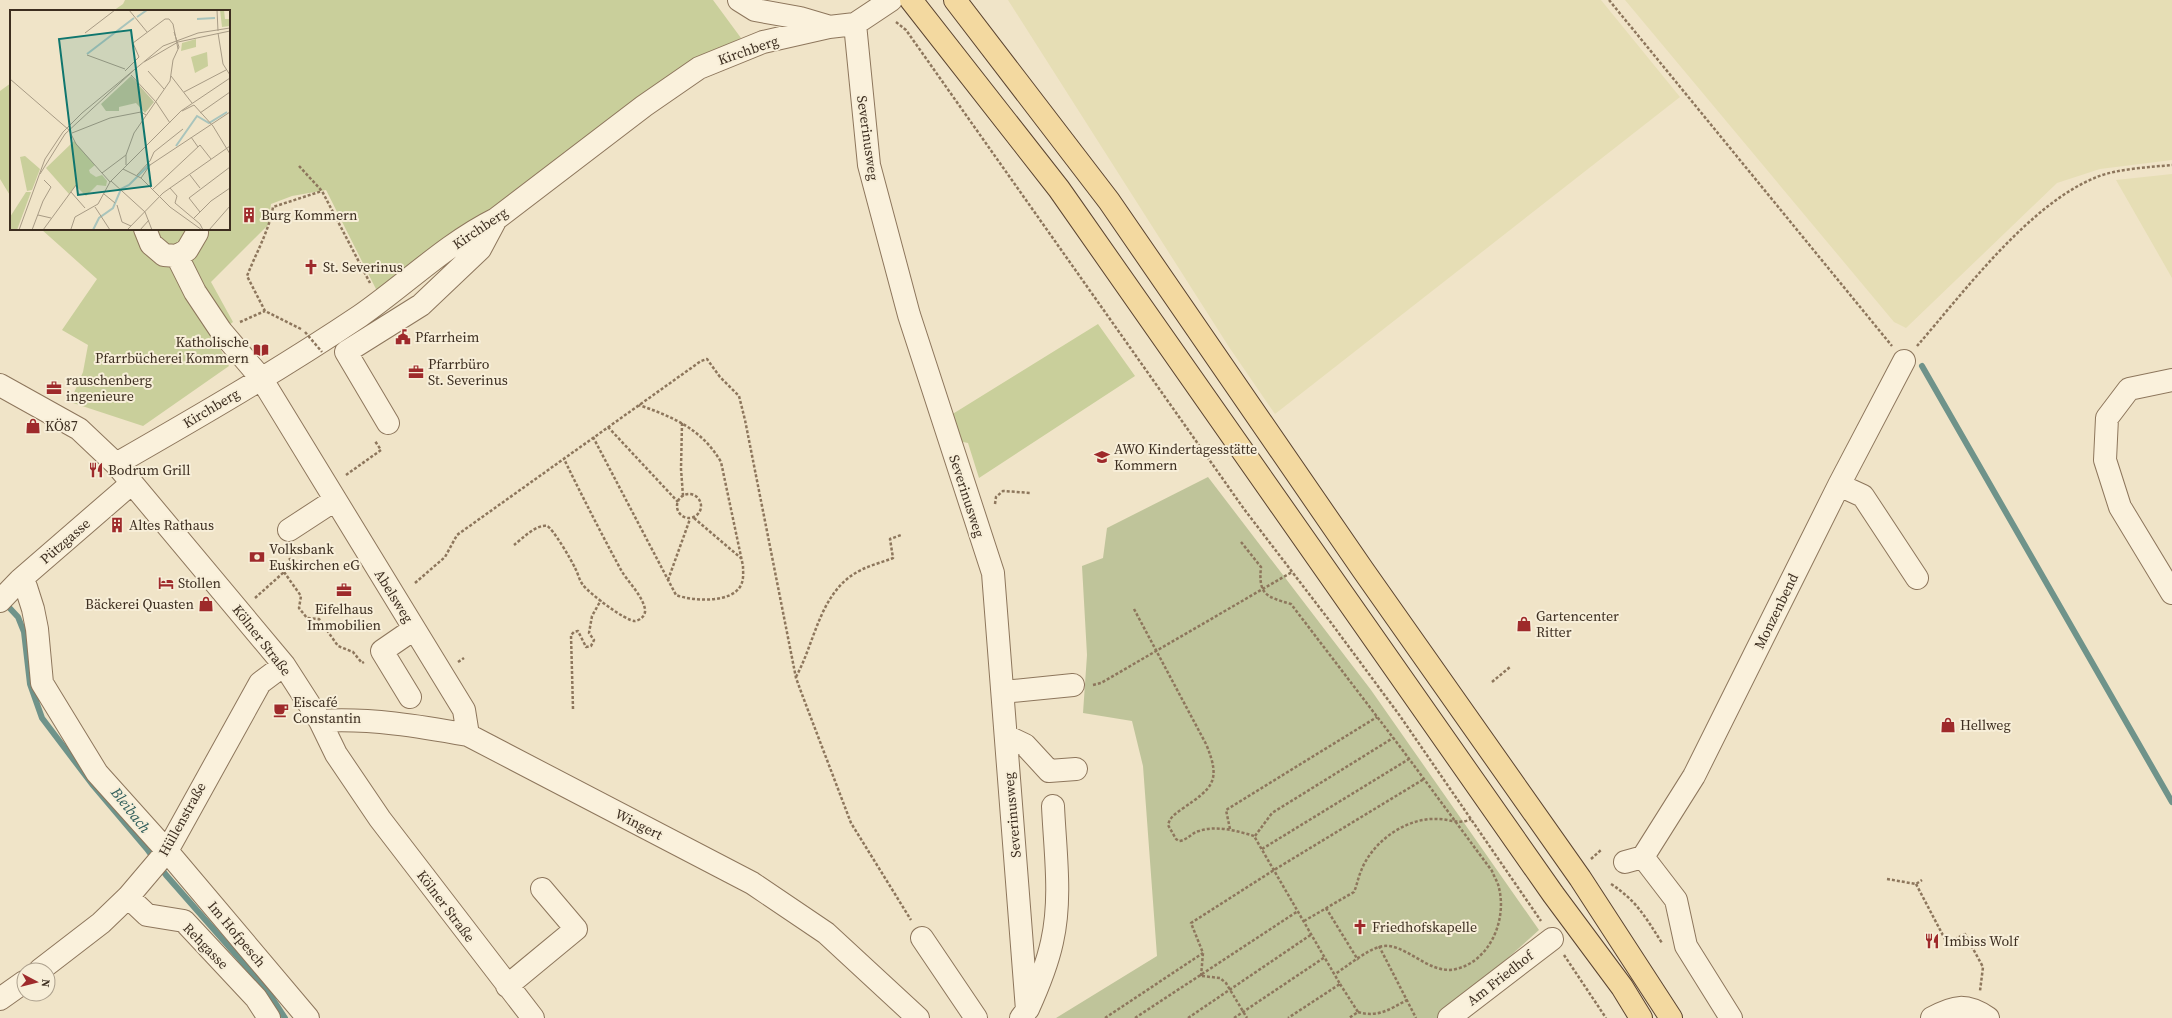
<svg xmlns="http://www.w3.org/2000/svg" width="2172" height="1018" viewBox="0 0 2172 1018" font-family="'Source Serif 4',serif">
	<style>
		.farmland { fill: #e6deb5 }
		.green { fill: #c9cf9b }
		.cemetery { fill: #bfc49a }
		.lines { fill: none; stroke-linecap: round; stroke-linejoin: round }
		.stream { stroke: #6f938a; stroke-width: 6 }
		.minor-casing { stroke: #8d765c; stroke-width: 24 }
		.major-casing { stroke: #5b4430; stroke-width: 24 }
		.path { stroke: #8d765c; stroke-width: 2.5; stroke-dasharray: 3 2; stroke-linecap: butt }
		.minor { stroke: #faf1dc; stroke-width: 22 }
		.major { stroke: #f3d9a0; stroke-width: 22 }
		.path-bridge { stroke: #8d765c; stroke-width: 2.5; stroke-dasharray: 3 2; stroke-linecap: butt }
		.labels { text-anchor: middle; dominant-baseline: central; stroke-width: 4; stroke-linejoin: round; paint-order: stroke }
		.street-label { font-size: 14px; fill: #3d2e20; stroke: #f7eed8 }
		.poi-label { font-size: 14px; fill: #3d2e20; stroke: #f7eed8; text-anchor: start }
		.water-label { font-size: 15px; font-style: italic; fill: #2f5d5a; stroke: #f7eed8 }
		.inset-river { fill: none; stroke: #a9c4bc; stroke-width: 2 }
		.inset-road { fill: none; stroke: #a89b85; stroke-width: 1 }
		.view { fill: #0f766e; fill-opacity: 0.15; stroke: #0f766e; stroke-width: 2 }
		.inset-edge { fill: none; stroke: #3d2e20; stroke-width: 2 }
	</style>
	<rect width="100%" height="100%" fill="#f0e4c8"/>
	<path class="farmland" d="M 1008,0 L 1601,0 L 1680,97 L 1275,414 L 1229,347 Z
		M 1625,0 L 2172,0 L 2172,160 L 2100,169 L 2057,183 L 1906,328 L 1894,322 Z
		M 2172,174 L 2172,278 L 2116,180 Z"/>
	<path class="green" d="M 125,0 L 713,0 L 741,38 L 677,73 L 580,148 L 474,220 L 378,293 L 326,190 L 292,196 L 271,204 L 268,225 L 211,282 L 233,322 L 214,336 L 229,366 L 143,426 L 70,402 L 83,372 L 88,345 L 62,330 L 97,279 L 41,229 L 229,229 L 229,11 L 113,11 L 123,4 Z
		M 11,83 L 11,197 L 0,179 L 0,91 Z
		M 1098,324 L 1135,376 L 979,478 L 968,443 L 958,441 L 951,415 Z"/>
	<path class="cemetery" d="M 1208,477 L 1371,690 L 1539,930 L 1441,1018 L 1056,1018 L 1157,956 L 1143,766 L 1132,721 L 1083,713 L 1087,655 L 1082,566 L 1103,558 L 1107,528 Z"/>
	<g class="lines">
		<path class="stream" d="M 1922,366 L 2172,802
			M 4,602 L 18,617 L 24,632 L 30,684 L 42,718 L 92,784 L 147,849 L 166,875 L 267,990 L 285,1018"/>
		<g class="minor-casing">
			<path id="minor" d="M 739,0 L 755,10 L 800,18 L 827,26
				M 855,24 L 869,165 L 909,315 L 993,573 L 1027,1010 L 1021,1018
				M 145,229 L 151,244 L 164,255 L 177,256 L 187,250 L 197,233 L 196,229
				M 177,256 L 195,292 L 221,331 L 261,378 L 464,710 L 468,735
				M 2172,380 L 2129,389 L 2107,418 L 2105,460 L 2120,507 L 2172,593
				M 0,385 L 79,429 L 116,464 L 284,665 L 320,721 L 336,754 L 380,819 L 533,1018
				M 388,423 L 346,352 L 421,305 L 480,249 L 496,219
				M 116,464 C 198,417 281,369 360,316 C 406,284 446,244 496,219 L 644,106 L 699,68 L 763,42 L 829,27 L 855,24 L 891,0
				M 1839,485 L 1863,496 L 1917,578
				M 289,530 L 335,500
				M 20,580 L 26,587 L 33,609 L 37,629 L 42,683 L 97,773 L 167,851 L 308,1018
				M 0,601 L 20,580 L 132,483
				M 1003,692 L 1073,685
				M 410,697 L 382,651 L 414,629
				M 320,721 C 370,718 419,726 468,735 L 752,883 L 826,933 L 918,1018
				M 1006,736 L 1025,745 L 1049,771 L 1076,769
				M 1643,857 L 1694,776 L 1839,485 L 1904,361
				M 1625,862 L 1643,857 L 1676,900 L 1686,946 L 1731,1018
				M 128,897 L 147,915 L 184,921 L 256,998 L 269,1018
				M 922,938 L 976,1018
				M 40,970 L 101,923 L 128,897 L 167,851 L 260,683 L 284,665
				M 507,986 L 576,929 L 542,889
				M 0,999 L 24,982
				M 1028,1009 C 1038,987 1047,965 1052,942 C 1062,898 1055,851 1053,806
				M 1449,1018 L 1552,939
				M 1932,1018 C 1954,1006 1966,1003 1988,1018"/>
		</g>
		<g class="major-casing">
			<path id="major" d="M 911,0 L 1059,189 L 1553,894 L 1622,987 L 1641,1018
				M 955,0 L 1109,201 L 1363,570 L 1580,878 L 1671,1018"/>
		</g>
		<path class="path" d="M 1609,0 L 1892,346
			M 896,22 L 906,30 L 1244,509 L 1329,620 L 1400,716 L 1541,921
			M 299,166 L 322,191 L 370,283
			M 240,322 L 265,311
			M 301,329 L 265,311 L 247,276 C 256,253 269,231 273,207 L 322,191
			M 1917,346 C 1964,292 2030,203 2097,177 C 2116,169 2151,167 2172,165
			M 682,423 L 681,469 L 683,496
			M 608,427 L 678,502
			M 593,437 L 676,595 C 692,601 732,604 741,585 C 744,579 743,572 743,566 L 721,462 C 702,429 673,417 639,405
			M 346,475 L 381,450 L 375,441
			M677 506a12 12 0 1 1 24 0a12 12 0 1 1-24 0Z
			M 995,504 L 996,497 L 1003,491 L 1031,493
			M 694,518 L 742,559
			M 1241,542 L 1261,567 C 1258,595 1267,597 1291,604 L 1404,752 L 1492,871 C 1494,877 1498,882 1499,888 C 1507,920 1490,961 1456,969 C 1428,976 1403,939 1379,947 C 1367,950 1346,967 1335,974
			M 514,545 C 522,539 536,524 547,526 C 552,527 572,561 575,568 C 578,573 579,580 583,585 C 589,593 625,621 635,621 C 641,620 646,615 645,609 C 642,595 628,582 621,570 C 601,533 582,496 564,459
			M 284,572 L 301,596 L 299,608 L 307,618 L 319,619 L 338,646 L 353,652 L 362,663 L 364,662
			M 668,580 L 690,519
			M 415,583 L 445,557 L 457,535 L 701,361 L 707,359 L 720,377 L 739,396 L 745,420 L 796,678 L 803,697 L 851,823 L 911,920
			M 255,598 L 293,564 L 289,558
			M 1134,609 L 1206,744 C 1222,782 1212,788 1182,809 C 1175,814 1170,817 1168,825 L 1176,839 L 1179,841 C 1188,840 1191,833 1199,831 C 1216,825 1238,831 1254,836 L 1340,984 L 1288,1018
			M 458,662 L 464,658
			M 796,677 C 816,640 820,590 861,570 C 871,565 883,562 893,558 L 890,539 L 901,535
			M 1492,682 L 1510,667
			M 1093,685 L 1101,683 L 1292,572
			M 573,709 L 571,635 L 574,632 L 578,631 L 586,647 L 591,646 L 594,640 L 589,633 L 592,616 L 601,600
			M 1230,829 L 1226,810 L 1377,717
			M 1255,836 L 1272,813 L 1393,738
			M 1262,849 L 1409,759
			M 1591,859 L 1601,850
			M 1887,879 L 1916,884 L 1922,880
			M 1611,884 C 1637,901 1646,918 1662,943
			M 1916,884 L 1947,943 L 1965,934 L 1983,967 L 1980,991
			M 1326,908 L 1358,960
			M 1304,921 L 1354,892 C 1357,885 1358,878 1361,871 C 1372,842 1406,817 1438,819 C 1449,819 1460,825 1471,819
			M 1379,946 L 1416,1018
			M 1564,955 L 1606,1018
			M 1201,976 L 1203,953 L 1191,923 L 1274,870 L 1424,779
			M 1202,976 L 1220,978 L 1226,983 L 1247,1018
			M 1340,984 L 1358,1012 L 1349,1018
			M 1358,1012 C 1378,1018 1390,1009 1407,1000
			M 1105,1018 L 1203,953
			M 1135,1018 L 1298,911
			M 1188,1018 L 1312,934
			M 1234,1018 L 1325,957"/>
		<use href="#minor" class="minor"/>
		<use href="#major" class="major"/>
		<path class="path-bridge" d="M 305,332 L 322,352"/>
	</g>
	<defs>
		<g id="building-bare" transform="scale(1.2)"><path d="M-4-6H4V6H1V3H-1V6H-4ZM-2.5-4.3h1.7v1.8h-1.7ZM.8-4.3h1.7v1.8H.8ZM-2.5-1h1.7V.8h-1.7ZM.8-1h1.7V.8H.8Z" fill="#9e2a2b" stroke="#f7eed8" stroke-width="2.5" paint-order="stroke"/></g>
		<g id="church-bare" transform="scale(1.2)"><path d="M-1.2-6h2.4v3.5h3.3v2.4h-3.3V6h-2.4V-.1h-3.3v-2.4h3.3Z" fill="#9e2a2b" stroke="#f7eed8" stroke-width="2.5" paint-order="stroke"/></g>
		<g id="civic-bare" transform="scale(1.2)"><path d="M-.6-6.5H3V-4.5H.6V-3L4-1V1h2V6H-6V1h2V-1L-.6-3ZM-1.2 2.5V6h2.4V2.5Z" fill="#9e2a2b" stroke="#f7eed8" stroke-width="2.5" paint-order="stroke"/></g>
		<g id="library-bare" transform="scale(1.2)"><path d="M-6-4Q-3-5.5-.7-3.5V5Q-3 3-6 4ZM6-4Q3-5.5 .7-3.5V5Q3 3 6 4Z" fill="#9e2a2b" stroke="#f7eed8" stroke-width="2.5" paint-order="stroke"/></g>
		<g id="office-bare" transform="scale(1.2)"><path d="M-6-3h4V-5.5h4V-3h4V5H-6ZM-1-4.5V-3h2v-1.5ZM-6 0V1H6V0Z" fill="#9e2a2b" stroke="#f7eed8" stroke-width="2.5" paint-order="stroke"/></g>
		<g id="shop-bare" transform="scale(1.2)"><path d="M-5-2.5h2.3a2.7 3.5 0 0 1 5.4 0H5L5.5 6h-11ZM-1.5-2.5h3a1.5 2.3 0 0 0-3 0Z" fill="#9e2a2b" stroke="#f7eed8" stroke-width="2.5" paint-order="stroke"/></g>
		<g id="school-bare" transform="scale(1.2)"><path d="M0-5L7-2L0 1L-7-2ZM-4 1L0 2.5L4 1V4Q0 6-4 4Z" fill="#9e2a2b" stroke="#f7eed8" stroke-width="2.5" paint-order="stroke"/></g>
		<g id="restaurant-bare" transform="scale(1.2)"><path d="M-5-6h1v4h1v-4h1v4h1v-4h1v5L-1.5 .5V6h-2V.5L-5-1ZM5-6V6H3V1.5H1.5Q1.5-4 5-6Z" fill="#9e2a2b" stroke="#f7eed8" stroke-width="2.5" paint-order="stroke"/></g>
		<g id="bank-bare" transform="scale(1.2)"><path d="M-6-4H6V4H-6ZM0-2.3a2.3 2.3 0 1 0 0 4.6a2.3 2.3 0 1 0 0-4.6Z" fill="#9e2a2b" stroke="#f7eed8" stroke-width="2.5" paint-order="stroke"/></g>
		<g id="hotel-bare" transform="scale(1.2)"><path d="M-6-4.5h1.5V1H6V5H4.5V3h-9V5H-6ZM-4 0a1.8 1.8 0 1 1 3.6 0ZM.5 0V-2.5h3Q6-2.5 6 0Z" fill="#9e2a2b" stroke="#f7eed8" stroke-width="2.5" paint-order="stroke"/></g>
		<g id="cafe-bare" transform="scale(1.2)"><path d="M-5.5-4.5H6V0H3Q3 3.5 0 3.5H-2.5Q-5.5 3.5-5.5 0ZM3-3.2v2h1.7v-2ZM-6 4.5H4V6H-6Z" fill="#9e2a2b" stroke="#f7eed8" stroke-width="2.5" paint-order="stroke"/></g>
	</defs>
	<g fill-rule="evenodd">
		<use href="#building-bare" x="249" y="215"/>
		<use href="#church-bare" x="311" y="267"/>
		<use href="#civic-bare" x="403" y="337"/>
		<use href="#library-bare" x="261" y="350"/>
		<use href="#office-bare" x="416" y="372"/>
		<use href="#office-bare" x="54" y="388"/>
		<use href="#shop-bare" x="33" y="426"/>
		<use href="#school-bare" x="1102" y="457"/>
		<use href="#restaurant-bare" x="96" y="470"/>
		<use href="#building-bare" x="117" y="525"/>
		<use href="#bank-bare" x="257" y="557"/>
		<use href="#hotel-bare" x="166" y="583"/>
		<use href="#office-bare" x="344" y="590"/>
		<use href="#shop-bare" x="206" y="604"/>
		<use href="#shop-bare" x="1524" y="624"/>
		<use href="#cafe-bare" x="281" y="710"/>
		<use href="#shop-bare" x="1948" y="725"/>
		<use href="#church-bare" x="1360" y="927"/>
		<use href="#restaurant-bare" x="1932" y="941"/>
	</g>
	<g class="labels">
		<g class="street-label">
			<text transform="translate(748 50) rotate(-19)">Kirchberg</text>
			<text transform="translate(868 138) rotate(82)">Severinusweg</text>
			<text transform="translate(480 228) rotate(-34)">Kirchberg</text>
			<text transform="translate(211 408) rotate(-31)">Kirchberg</text>
			<text transform="translate(967 496) rotate(72)">Severinusweg</text>
			<text transform="translate(65 541) rotate(-41)">Pützgasse</text>
			<text transform="translate(394 596) rotate(58)">Abelsweg</text>
			<text transform="translate(1776 611) rotate(-64)">Monzenbend</text>
			<text transform="translate(262 640) rotate(52)">Kölner Straße</text>
			<text transform="translate(1012 815) rotate(-95)">Severinusweg</text>
			<text transform="translate(182 819) rotate(-61)">Hüllenstraße</text>
			<text transform="translate(639 824) rotate(27)">Wingert</text>
			<text transform="translate(446 906) rotate(53)">Kölner Straße</text>
			<text transform="translate(237 934) rotate(50)">Im Hofpesch</text>
			<text transform="translate(206 946) rotate(46)">Rehgasse</text>
			<text transform="translate(1500 978) rotate(-38)">Am Friedhof</text>
		</g>
		<g class="poi-label">
			<text x="261" y="215">Burg Kommern</text>
			<text x="323" y="267">St. Severinus</text>
			<text x="415" y="337">Pfarrheim</text>
			<text x="249" y="342" text-anchor="end">Katholische<tspan x="249" dy="16">Pfarrbücherei Kommern</tspan></text>
			<text x="428" y="364">Pfarrbüro<tspan x="428" dy="16">St. Severinus</tspan></text>
			<text x="66" y="380">rauschenberg<tspan x="66" dy="16">ingenieure</tspan></text>
			<text x="45" y="426">KÖ87</text>
			<text x="1114" y="449">AWO Kindertagesstätte<tspan x="1114" dy="16">Kommern</tspan></text>
			<text x="108" y="470">Bodrum Grill</text>
			<text x="129" y="525">Altes Rathaus</text>
			<text x="269" y="549">Volksbank<tspan x="269" dy="16">Euskirchen eG</tspan></text>
			<text x="178" y="583">Stollen</text>
			<text x="194" y="604" text-anchor="end">Bäckerei Quasten</text>
			<text x="344" y="609" text-anchor="middle">Eifelhaus<tspan x="344" dy="16">Immobilien</tspan></text>
			<text x="1536" y="616">Gartencenter<tspan x="1536" dy="16">Ritter</tspan></text>
			<text x="293" y="702">Eiscafé<tspan x="293" dy="16">Constantin</tspan></text>
			<text x="1960" y="725">Hellweg</text>
			<text x="1372" y="927">Friedhofskapelle</text>
			<text x="1944" y="941">Imbiss Wolf</text>
		</g>
		<g class="water-label">
			<text transform="translate(131 810) rotate(52)">Bleibach</text>
		</g>
	</g>
	<g transform="translate(10 10)">
		<rect width="220" height="220" fill="#f0e4c8"/>
		<path d="M 210,0 L 214,0 L 215,9 L 220,9 L 220,16 L 212,17 ZM 186,29 L 186,37 L 171,41 L 172,33 ZM 197,42 L 198,56 L 185,63 L 181,47 ZM 64,131 L 85,155 L 79,160 L 80,163 L 86,167 L 92,165 L 97,171 L 96,176 L 87,175 L 76,186 L 66,176 L 59,184 L 36,158 ZM 15,146 L 30,159 L 22,180 L 17,181 L 10,147 ZM 16,182 L 21,182 L 7,220 L 0,220 L 0,207 Z" fill="#c9cf9b"/>
		<path d="M 121,66 L 144,92 L 135,103 L 126,93 L 109,97 L 109,101 L 96,101 L 91,94 Z" fill="#bfc49a"/>
		<path class="inset-river" d="M 127,7 L 137,0M 187,9 L 205,8M 77,44 L 124,8M 166,136 L 187,106 L 199,113 L 217,102M 83,220 L 89,208 L 103,198 L 111,179 L 119,175 L 140,154"/>
		<path class="inset-road" d="M 119,0 L 137,22M 207,0 L 208,21M 75,23 L 105,0M 208,23 L 213,54 L 220,65M 77,45 L 115,59M 134,52 L 168,32 L 220,21M 115,61 L 129,47 L 123,33 L 155,9 L 159,9 L 163,14 L 168,39M 138,61 L 154,79M 121,65 L 146,92 L 160,113M 161,66 L 182,93M 0,69 L 59,120 L 66,134 L 100,172M 174,82 L 216,60M 172,101 L 184,95 L 203,116 L 220,144M 190,103 L 220,82M 62,123 L 100,108 L 131,102 L 136,105M 181,127 L 188,137M 116,155 L 116,145 L 124,123 L 160,71 L 163,50 L 169,37 L 164,22M 113,159 L 131,168 L 160,197 L 192,220M 92,163 L 116,145M 30,164 L 55,124 L 123,61M 127,165 L 140,151 L 144,142 L 173,119M 180,165 L 190,178M 131,168 L 140,155 L 220,102M 101,171 L 135,202 L 142,220M 160,178 L 167,186 L 165,193 L 190,214 L 193,220M 143,179 L 190,135 L 201,149M 61,182 L 75,198M 94,184 L 105,193M 107,195 L 112,212 L 121,216M 85,197 L 100,220M 190,202 L 179,188 L 220,157M 28,205 L 41,208M 184,208 L 201,191 L 220,178M 61,219 L 65,207 L 88,194 L 100,172 L 171,101 L 220,68M 9,220 L 35,149 L 53,122 L 72,103 L 153,36 L 188,23 L 220,18M 22,220 L 33,191 L 41,177 L 34,170M 33,220 L 66,175M 117,220 L 153,183 L 220,136M 130,220 L 139,210M 199,220 L 220,196"/>
		<path class="view" d="M 121,20 L 141,176 L 68,185 L 49,29 Z"/>
		<rect width="220" height="220" class="inset-edge"/>
	</g>
	<g transform="translate(36 982) rotate(97)"><circle r="19" fill="#f7eed8" stroke="#ada18e"/>
	<path d="M0-3L7 15L0 10L-7 15Z" fill="#9e2a2b"/>
	<text y="-6" font-size="11" font-weight="bold" text-anchor="middle" fill="#3d2e20">N</text>
	</g>
</svg>
